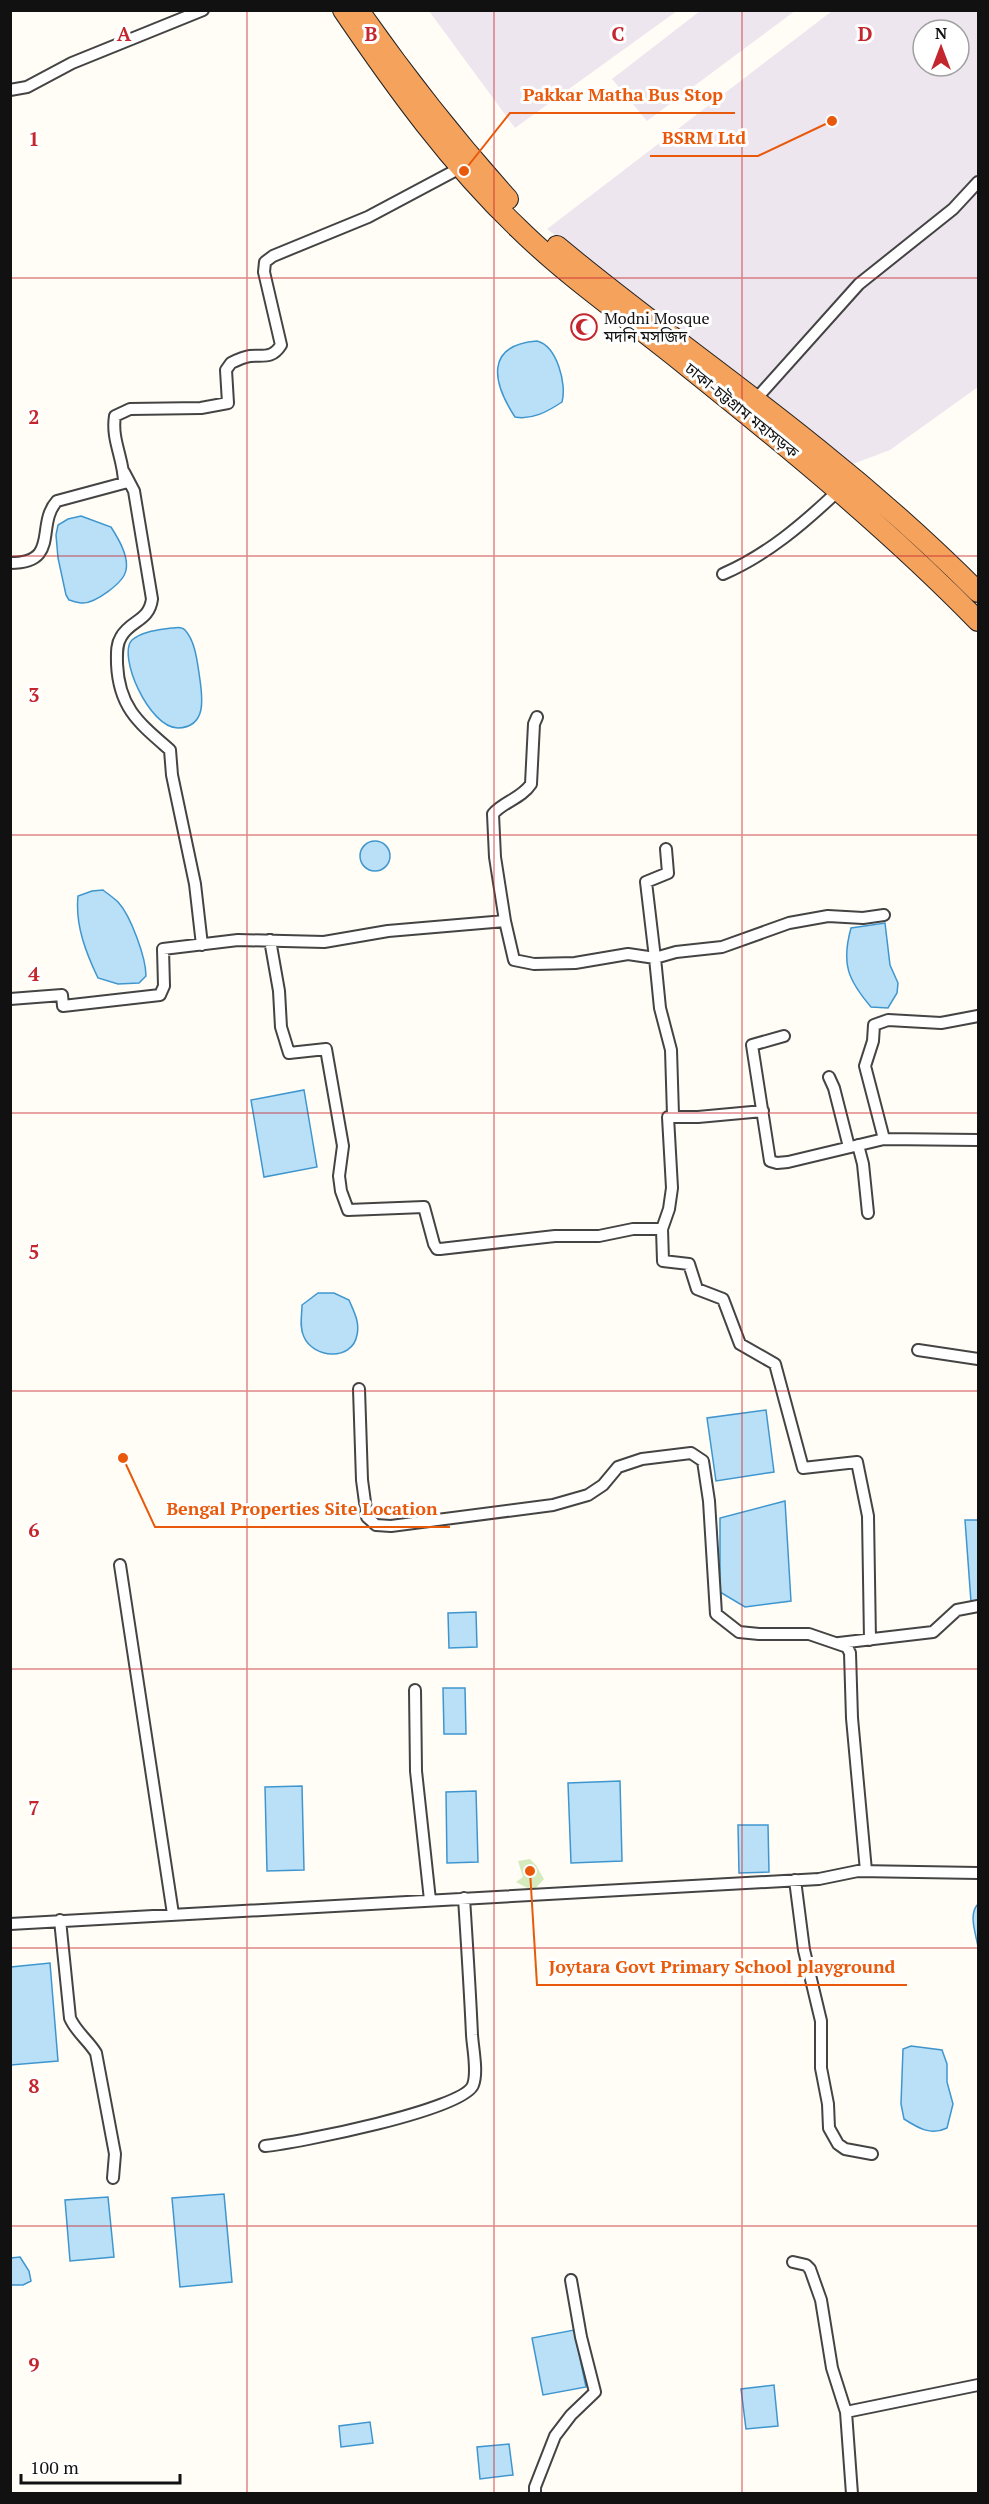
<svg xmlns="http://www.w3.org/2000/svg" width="989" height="2504" viewBox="0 0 989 2504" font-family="'PT Serif','Noto Sans Bengali',serif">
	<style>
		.industrial { fill: #eee6ef; fill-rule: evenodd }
		.green { fill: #d5ebbd }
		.water { fill: #b9e0f7; stroke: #3f96cf; stroke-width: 1.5 }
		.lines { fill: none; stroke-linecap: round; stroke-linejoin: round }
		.street-casing { stroke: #444; stroke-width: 14 }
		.highway-casing { stroke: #222; stroke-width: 22 }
		.street { stroke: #fff; stroke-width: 10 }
		.highway { stroke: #f5a25d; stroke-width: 20 }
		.grid { fill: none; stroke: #c4262e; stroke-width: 1.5; stroke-opacity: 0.55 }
		.labels { text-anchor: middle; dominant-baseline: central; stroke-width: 6; stroke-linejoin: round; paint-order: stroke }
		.poi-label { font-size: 16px; fill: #111; stroke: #fff; text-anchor: start }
		.street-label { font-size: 16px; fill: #111; stroke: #fff }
		.grid-label { font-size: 20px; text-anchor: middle; font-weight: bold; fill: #c4262e; stroke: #fff; stroke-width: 6; stroke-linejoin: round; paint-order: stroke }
		.leader { fill: none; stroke: #e8590c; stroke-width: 2 }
		.callout-dot { fill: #e8590c; stroke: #fff; stroke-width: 2 }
		.callout-label { font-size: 18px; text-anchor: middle; font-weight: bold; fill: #e8590c; stroke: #fff; stroke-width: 6; stroke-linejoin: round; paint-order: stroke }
	</style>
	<rect width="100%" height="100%" fill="#fffdf5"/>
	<path class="industrial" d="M 429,11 L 677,11 L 515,128 Z
		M 700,11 L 795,11 L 647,121 L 612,79 Z
		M 832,11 L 978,11 L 978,387 L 890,450 L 853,464 L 547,229 ZM 923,30 L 959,30 L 959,66 L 923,66 Z"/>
	<path class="green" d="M 530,1859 L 536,1865 L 544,1879 L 533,1891 L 516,1882 L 523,1877 L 518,1861 Z"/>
	<path class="water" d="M 537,341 C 557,346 567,384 562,402 C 547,412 532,420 515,417 C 492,382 485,345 537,341 Z
		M 81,516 L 111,527 C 118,538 129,556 126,570 C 124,583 95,603 83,603 C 78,603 73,601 69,600 L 66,595 L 58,558 L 56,535 L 58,525 L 68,519 Z
		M 172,628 C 177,628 181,626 185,630 C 195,641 197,660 199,673 C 202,694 209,727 178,728 C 149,728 117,655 132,640 C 142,631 159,630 172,628 Z
		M360 856a15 15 0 1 1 30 0a15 15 0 1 1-30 0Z
		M 103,890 C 108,894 114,898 118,902 C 131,916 146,958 146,976 L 139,983 L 118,984 L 98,978 C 86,953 75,925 78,896 L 92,891 Z
		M 885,923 L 890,965 L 898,983 L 897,993 L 888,1008 L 871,1007 C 848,980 841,964 851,928 Z
		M 304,1090 L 317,1167 L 264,1177 L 251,1100 Z
		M 318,1293 L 334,1293 L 349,1300 C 354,1312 360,1322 357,1335 C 352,1362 313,1358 304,1337 C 299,1327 302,1315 302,1305 Z
		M 766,1410 L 774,1472 L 716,1481 L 707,1418 Z
		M 785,1501 L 791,1601 L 745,1607 L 720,1592 L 720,1518 Z
		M 965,1520 L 978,1520 L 978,1603 L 971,1602 Z
		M 476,1612 L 477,1647 L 449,1648 L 448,1613 Z
		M 443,1688 L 465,1688 L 466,1734 L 444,1734 Z
		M 620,1781 L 622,1861 L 571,1863 L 568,1783 Z
		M 302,1786 L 304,1870 L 267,1871 L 265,1787 Z
		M 476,1791 L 478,1862 L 447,1863 L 446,1792 Z
		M 738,1825 L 768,1825 L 769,1872 L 739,1873 Z
		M 978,1904 L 978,1947 C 976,1934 968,1914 978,1904 Z
		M 50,1963 L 58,2061 L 11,2065 L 11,1967 Z
		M 911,2046 L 942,2050 L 947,2064 L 947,2082 L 953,2104 L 947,2128 C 931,2136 918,2128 904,2119 L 901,2104 L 903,2049 Z
		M 224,2194 L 232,2282 L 180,2287 L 172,2198 Z
		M 108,2197 L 114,2257 L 70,2261 L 65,2200 Z
		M 20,2257 L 29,2271 L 31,2281 L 23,2285 L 11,2285 L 11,2258 Z
		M 574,2330 L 586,2387 L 543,2395 L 532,2338 Z
		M 774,2385 L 778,2426 L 746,2429 L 741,2389 Z
		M 370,2422 L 373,2443 L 341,2447 L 339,2426 Z
		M 509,2444 L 513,2475 L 480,2479 L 477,2447 Z"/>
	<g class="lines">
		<g class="street-casing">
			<path id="street" d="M 10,90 L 27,87 L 72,63 L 203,10
				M 755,400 L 859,284 L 953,209 L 978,182
				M 124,472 L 134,491 L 152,599 C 149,622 130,620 121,637 C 116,645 117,654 117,664 C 119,708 139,723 170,750 L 172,775 L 195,884 L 202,945
				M 10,563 C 61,563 35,525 57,501 L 124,483 C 124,459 111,440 115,416 L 130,409 L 201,408 L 228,403 L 226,370 L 231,363 C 237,360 243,357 250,356 C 264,355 272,359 281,345 L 264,272 L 265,262 L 273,256 L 368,217 L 460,168
				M 723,574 C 767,555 803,524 838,491
				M 505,921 L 495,857 L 493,814 C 503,802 522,798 531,784 L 534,724 L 537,717
				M 270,940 L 279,991 L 281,1027 L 289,1053 L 326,1049 L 343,1146 L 339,1176 L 341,1191 L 348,1210 L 424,1207 L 434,1244 L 437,1249 L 440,1249 L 555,1236 L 599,1236 L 633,1229 L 662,1229
				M 10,999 L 62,995 L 63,1006 L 160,995 L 164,986 L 163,949 L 238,940 L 324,942 L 388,931 L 505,921 L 514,960 L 534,964 L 575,963 L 628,954 L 655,958 L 646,882 L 668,873 L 666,849
				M 978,1016 L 941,1023 L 888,1020 L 874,1025 L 873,1041 L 865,1066 L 884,1139 L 978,1140
				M 784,1036 L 752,1045 L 770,1161 L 777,1163 L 788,1162 L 884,1139
				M 829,1077 L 834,1088 L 849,1147
				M 763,1111 L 698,1117 L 668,1117 L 672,1188 L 669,1209 L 662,1229 L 663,1261 L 689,1264 L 697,1289 L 723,1299 L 740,1344 L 775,1364 L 803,1468 L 857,1462 L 868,1516 L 870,1640
				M 673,1115 L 671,1050 L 660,1008 L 655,958 L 676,952 L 722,947 L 789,923 L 828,916 L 863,918 L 884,915
				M 858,1145 L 863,1164 L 868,1213
				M 918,1350 L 978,1359
				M 359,1389 L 362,1480 L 367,1517 L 376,1525 L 391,1526 L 553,1505 L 588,1495 L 603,1485 L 618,1467 L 642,1459 L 691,1453 L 703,1461 L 709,1501 L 716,1614 L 739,1632 L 759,1634 L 809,1634 L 847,1647 L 850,1653 L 852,1718 L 866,1871
				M 120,1565 L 173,1914
				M 839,1643 L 933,1632 L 957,1610 L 978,1606
				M 415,1690 L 416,1771 L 430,1900
				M 795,1880 L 804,1950 L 821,2021 L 821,2068 L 828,2104 L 829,2128 L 838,2144 L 845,2149 L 872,2154
				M 60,1920 L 70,2018 C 76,2032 88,2040 96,2053 L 115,2154 L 113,2178
				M 10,1924 L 819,1879 L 858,1871 L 978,1873
				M 265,2146 C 296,2143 464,2110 473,2085 C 478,2072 473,2050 472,2035 C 470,1990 467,1944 464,1898
				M 793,2262 L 806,2265 L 810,2269 L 821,2300 L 832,2368 L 846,2412 L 852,2494
				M 846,2412 L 978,2385
				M 535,2494 L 535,2487 L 555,2436 L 571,2415 L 595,2392 L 581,2337 L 571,2280"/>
		</g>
		<g class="highway-casing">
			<path id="highway" d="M 343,10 C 396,88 451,164 519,229 C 571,280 632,321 688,367 C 788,447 888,529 978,621
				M 362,15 C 407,79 455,140 508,199
				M 557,246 C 642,317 733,380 819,450 C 874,494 928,542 978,592"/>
		</g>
		<use href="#street" class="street"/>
		<use href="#highway" class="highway"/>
	</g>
	<path class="grid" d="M 247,10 L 247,2494M 494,10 L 494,2494M 742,10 L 742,2494M 10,278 L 978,278M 10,556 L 978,556M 10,835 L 978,835M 10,1113 L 978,1113M 10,1391 L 978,1391M 10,1669 L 978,1669M 10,1948 L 978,1948M 10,2226 L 978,2226"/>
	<defs>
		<g id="mosque-ring" transform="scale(1.35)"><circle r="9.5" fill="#fff" stroke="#c4262e" stroke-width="1.5"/><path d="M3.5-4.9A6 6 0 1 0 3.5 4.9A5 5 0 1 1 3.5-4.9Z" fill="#c4262e"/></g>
	</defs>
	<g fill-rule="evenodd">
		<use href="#mosque-ring" x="584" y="327"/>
	</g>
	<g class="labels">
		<g class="poi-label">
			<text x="604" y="318">Modni Mosque<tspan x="604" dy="18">মদনি মসজিদ</tspan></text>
		</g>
		<g class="street-label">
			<text transform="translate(742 410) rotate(39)">ঢাকা-চট্টগ্রাম মহাসড়ক</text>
		</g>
	</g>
	<g class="grid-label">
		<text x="124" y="41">A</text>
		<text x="371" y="41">B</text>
		<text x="618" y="41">C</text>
		<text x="865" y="41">D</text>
		<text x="34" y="146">1</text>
		<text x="34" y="424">2</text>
		<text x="34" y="702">3</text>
		<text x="34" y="981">4</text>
		<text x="34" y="1259">5</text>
		<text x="34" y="1537">6</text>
		<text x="34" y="1815">7</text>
		<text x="34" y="2093">8</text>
		<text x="34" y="2372">9</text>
	</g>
	<path class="leader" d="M464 171L510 113H735M832 121L758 156H650M123 1458L155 1527H450M530 1871L537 1985H907"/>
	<g class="callout-dot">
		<circle cx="464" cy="171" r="6"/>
		<circle cx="832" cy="121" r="6"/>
		<circle cx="123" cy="1458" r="6"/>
		<circle cx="530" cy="1871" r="6"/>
	</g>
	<g class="callout-label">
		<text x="623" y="101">Pakkar Matha Bus Stop</text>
		<text x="704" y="144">BSRM Ltd</text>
		<text x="302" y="1515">Bengal Properties Site Location</text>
		<text x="722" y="1973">Joytara Govt Primary School playground</text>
	</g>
	<rect width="989" height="2504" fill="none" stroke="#111111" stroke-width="24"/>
	<g transform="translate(941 48)"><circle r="28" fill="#ffffff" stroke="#a0a0a0" stroke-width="1.5"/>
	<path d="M0-4.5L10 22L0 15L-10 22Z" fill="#c4262e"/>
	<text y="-9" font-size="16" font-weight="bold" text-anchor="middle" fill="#111111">N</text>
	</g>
	<path d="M21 2474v9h159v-9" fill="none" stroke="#111111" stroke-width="3"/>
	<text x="30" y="2474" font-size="18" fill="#111111" stroke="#ffffff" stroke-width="4.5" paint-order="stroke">100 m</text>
</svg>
